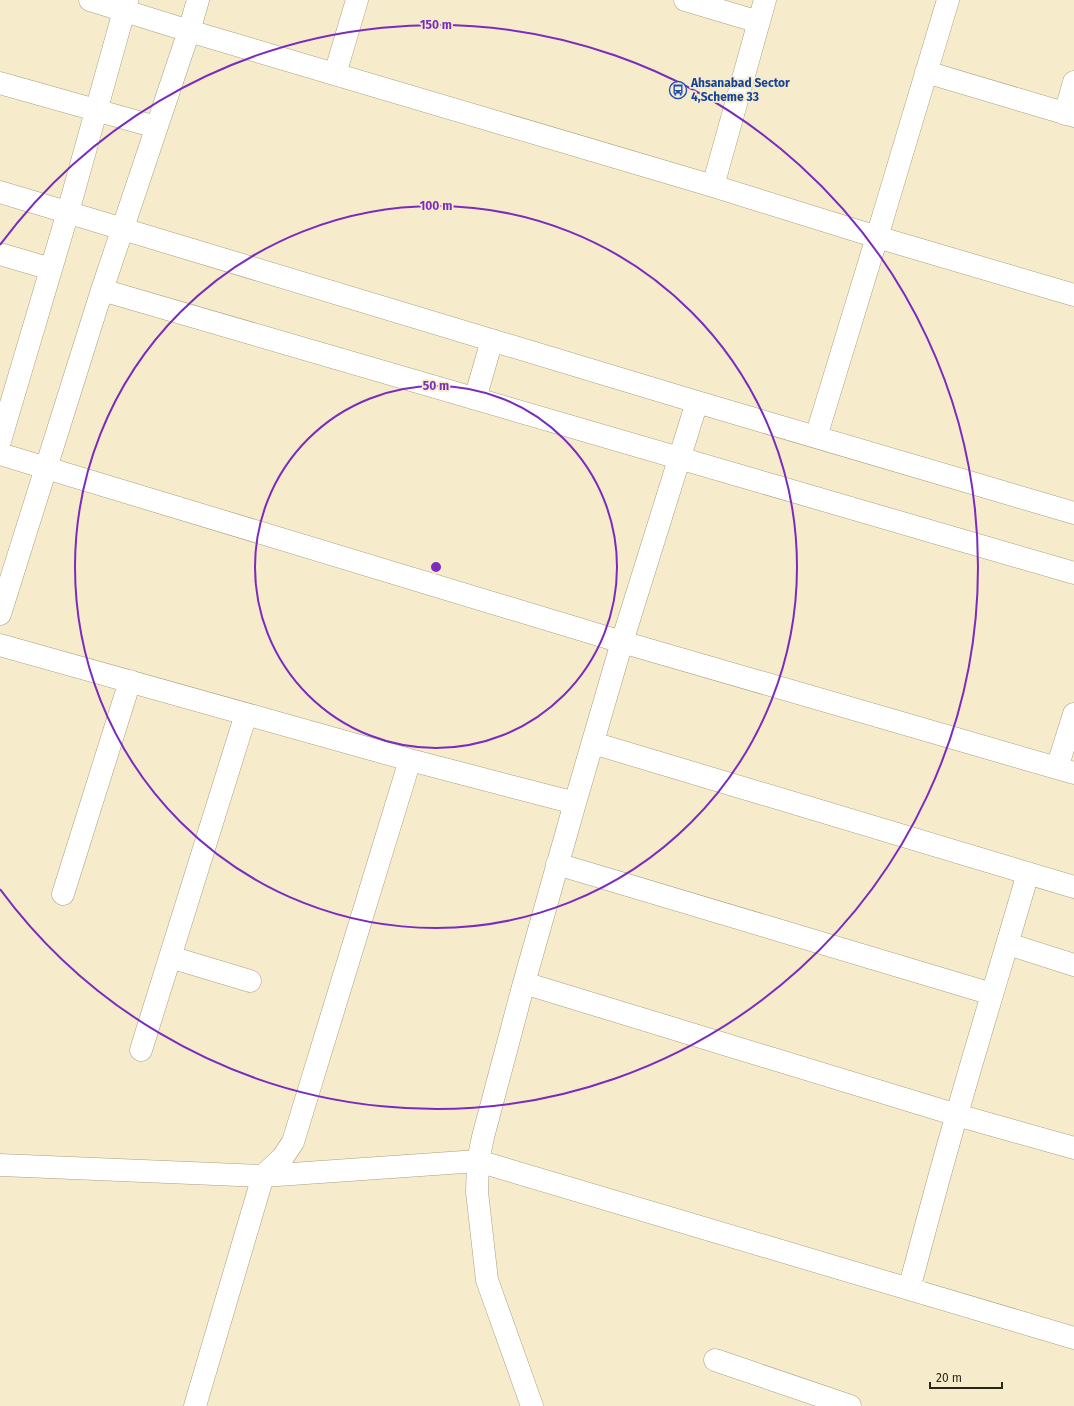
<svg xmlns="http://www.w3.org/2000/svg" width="1074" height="1406" viewBox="0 0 1074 1406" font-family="'Fira Sans',sans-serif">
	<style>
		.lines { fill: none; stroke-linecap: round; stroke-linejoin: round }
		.street-casing { stroke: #aa9f81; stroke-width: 23 }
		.street { stroke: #fff; stroke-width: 22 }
		.ring { fill: none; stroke: #7b2cbf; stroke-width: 2 }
		.labels { text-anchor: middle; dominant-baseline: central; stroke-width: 3.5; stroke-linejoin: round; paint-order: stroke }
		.transit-label { font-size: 12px; font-weight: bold; fill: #164399; stroke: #f6ebcb; text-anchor: start }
		.centre { fill: #7b2cbf; stroke: #f6ebcb; stroke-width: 2 }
		.ring-label { font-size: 12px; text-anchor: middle; font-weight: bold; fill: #7b2cbf; stroke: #f6ebcb; stroke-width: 3.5; stroke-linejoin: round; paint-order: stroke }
	</style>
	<rect width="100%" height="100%" fill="#f6ebcb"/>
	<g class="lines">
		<g class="street-casing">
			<path id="street" d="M 90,0 L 189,31 L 713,186 L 877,237 L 948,0
				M 685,0 L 759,22
				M 926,72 L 1074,116
				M 335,74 L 357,0
				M 0,83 L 156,127
				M 1065,114 L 1074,82
				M 713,186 L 765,0
				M 0,192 L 697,402 L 1074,513
				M 0,254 L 51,269
				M 102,290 L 1074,573
				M 475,399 L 492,340
				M 816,437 L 877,237 L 1074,295
				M 0,441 L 68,212 L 127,0
				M 0,454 L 622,642 L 1074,773
				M 0,614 L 102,290 L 189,31 L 198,0
				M 0,645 L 410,760 L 575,803
				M 593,743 L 1074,887
				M 1057,768 L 1074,714
				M 557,864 L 992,994
				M 63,894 L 130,681
				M 1008,944 L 1074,965
				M 170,957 L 250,981
				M 524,983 L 957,1115 L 1074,1148
				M 141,1050 L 246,714
				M 0,1165 L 263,1176 L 478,1161 L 1074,1338
				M 909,1289 C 925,1230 940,1172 957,1114 C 980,1033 1005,953 1028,873
				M 715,1360 L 850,1406
				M 195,1406 L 263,1176 L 283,1157 L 293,1142 L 410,760
				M 532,1406 L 487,1280 L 477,1192 L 478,1161 L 483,1137 L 524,983 L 575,803 L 622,642 L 697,402"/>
		</g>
		<use href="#street" class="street"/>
	</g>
	<g class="ring">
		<circle cx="436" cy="567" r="181"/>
		<circle cx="436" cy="567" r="361"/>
		<path d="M0 245A542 542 0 1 1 0 889"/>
	</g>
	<defs>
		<g id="bus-ring" transform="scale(0.9)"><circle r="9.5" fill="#f6ebcb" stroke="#1a4fb4" stroke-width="1.5"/><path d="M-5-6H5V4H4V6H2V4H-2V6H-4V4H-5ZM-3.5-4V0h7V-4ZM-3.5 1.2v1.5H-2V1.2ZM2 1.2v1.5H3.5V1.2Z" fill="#1a4fb4"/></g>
	</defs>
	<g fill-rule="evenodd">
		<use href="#bus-ring" x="678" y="90"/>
	</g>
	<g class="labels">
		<g class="transit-label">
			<text x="691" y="83">Ahsanabad Sector<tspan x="691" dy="14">4,Scheme 33</tspan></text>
		</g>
	</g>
	<circle cx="436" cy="567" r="6" class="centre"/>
	<g class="ring-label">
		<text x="436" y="29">150 m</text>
		<text x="436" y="210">100 m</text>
		<text x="436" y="390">50 m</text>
	</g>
	<path d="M930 1382v6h72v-6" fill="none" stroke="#2a261a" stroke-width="2"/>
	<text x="936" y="1382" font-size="12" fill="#2a261a" stroke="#f6ebcb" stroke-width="3" paint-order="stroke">20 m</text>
</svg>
